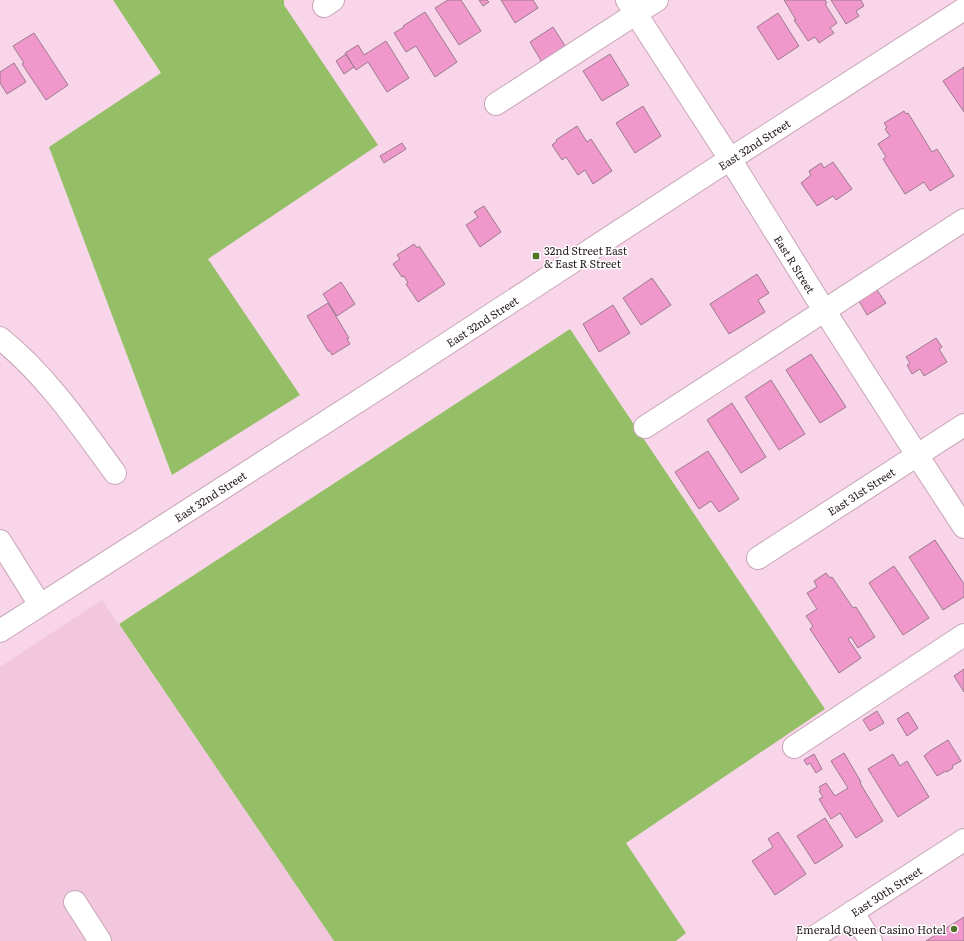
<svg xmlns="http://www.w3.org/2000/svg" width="964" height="941" viewBox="0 0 964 941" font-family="Literata,serif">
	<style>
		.built { fill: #f2c7de }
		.forest { fill: #95bf67 }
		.building { fill: #f097cb; stroke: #9b7b8d }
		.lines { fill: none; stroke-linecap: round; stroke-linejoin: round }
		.minor-casing { stroke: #c7a5b7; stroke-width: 24 }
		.minor { stroke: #fff; stroke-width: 22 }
		.poi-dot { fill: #527229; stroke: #fff; stroke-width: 1.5 }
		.labels { text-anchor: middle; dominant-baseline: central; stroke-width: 3; stroke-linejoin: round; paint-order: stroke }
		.street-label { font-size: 11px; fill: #261a21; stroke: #fff }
		.poi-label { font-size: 11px; fill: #261a21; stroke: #fff; text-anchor: start }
	</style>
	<rect width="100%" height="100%" fill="#f8d5e8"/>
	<path class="built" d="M 102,600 L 334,941 L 0,941 L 0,667 Z"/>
	<path class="forest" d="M 113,0 L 284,0 L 284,5 L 378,145 L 208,259 L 300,395 L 172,475 L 49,147 L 161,73 Z
		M 570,329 L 825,709 L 626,843 L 686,933 L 676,941 L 334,941 L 119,624 Z"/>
	<path class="building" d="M 448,0 L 461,0 L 481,31 L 459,45 L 435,8 Z
		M 479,0 L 487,0 L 489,2 L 483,6 Z
		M 501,0 L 533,0 L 538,8 L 515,23 Z
		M 784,0 L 825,0 L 827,3 L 825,4 L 837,23 L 830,28 L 834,33 L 819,43 L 815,37 L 808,41 L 794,20 L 796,20 Z
		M 831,0 L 861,0 L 864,6 L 856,11 L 859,16 L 846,24 Z
		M 425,12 L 457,62 L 435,77 L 416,46 L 406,52 L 394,33 L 404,27 L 403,26 Z
		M 778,13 L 799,46 L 778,60 L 757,27 Z
		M 553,27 L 567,49 L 543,64 L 530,42 Z
		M 34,33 L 68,85 L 46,100 L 22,64 L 24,63 L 13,46 Z
		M 386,41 L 409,78 L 387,92 L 368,62 L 356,70 L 345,53 L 358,45 L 364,55 Z
		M 346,54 L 354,67 L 344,74 L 336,61 Z
		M 610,54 L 629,85 L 602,101 L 583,71 Z
		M 14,63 L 26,82 L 7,94 L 0,83 L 0,72 Z
		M 964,67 L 964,112 L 943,81 Z
		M 643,106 L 661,136 L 635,153 L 616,123 Z
		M 904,111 L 906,114 L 908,113 L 932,152 L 937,149 L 954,176 L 930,191 L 924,182 L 905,194 L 883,159 L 886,157 L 878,144 L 890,136 L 885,129 L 887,127 L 884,123 Z
		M 577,126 L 587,142 L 591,139 L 612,171 L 593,184 L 585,170 L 578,175 L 566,157 L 562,160 L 552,145 L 557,141 L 556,140 Z
		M 402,143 L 406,149 L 384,163 L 380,156 Z
		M 833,162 L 852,189 L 836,200 L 833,196 L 817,206 L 801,183 L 811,175 L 809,171 L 821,163 L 824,168 Z
		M 484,206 L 501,232 L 480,247 L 466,225 L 478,217 L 474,212 Z
		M 414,244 L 417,248 L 419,246 L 445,284 L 418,302 L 406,284 L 408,283 L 404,276 L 402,277 L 393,264 L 400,259 L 397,255 Z
		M 757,274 L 769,293 L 758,300 L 765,312 L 729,334 L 710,304 Z
		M 652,278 L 671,305 L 641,325 L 623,298 Z
		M 341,282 L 355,304 L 337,316 L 323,294 Z
		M 877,290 L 886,303 L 867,315 L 859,301 Z
		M 328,303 L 349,338 L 347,339 L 350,344 L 332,355 L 330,351 L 328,351 L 307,316 Z
		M 613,305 L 630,333 L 599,352 L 583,324 Z
		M 936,338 L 942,347 L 939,349 L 947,362 L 924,376 L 920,369 L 912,374 L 907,365 L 910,363 L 906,357 Z
		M 811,354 L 846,407 L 820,423 L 786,370 Z
		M 771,380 L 805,434 L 779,450 L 745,397 Z
		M 732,403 L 766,457 L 741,473 L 707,420 Z
		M 708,451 L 739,499 L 719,512 L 711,501 L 699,509 L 675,472 Z
		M 935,540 L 964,584 L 964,597 L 943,610 L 909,557 Z
		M 894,566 L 929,618 L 903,635 L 869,583 Z
		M 826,573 L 830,578 L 832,577 L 853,608 L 856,607 L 875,637 L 858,648 L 851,637 L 848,639 L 861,658 L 839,673 L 810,629 L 813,626 L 806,616 L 817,609 L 807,593 L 817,587 L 814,581 Z
		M 964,669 L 964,692 L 954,676 Z
		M 877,711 L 884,723 L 870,731 L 863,720 Z
		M 908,712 L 918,728 L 907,736 L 897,719 Z
		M 948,740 L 961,761 L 952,766 L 953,768 L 947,772 L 946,771 L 937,776 L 924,756 L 930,751 Z
		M 844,753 L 861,782 L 860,783 L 883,821 L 856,838 L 840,813 L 831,819 L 819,799 L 823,797 L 819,791 L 821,790 L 819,787 L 826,783 L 835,796 L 848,788 L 831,761 Z
		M 814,754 L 822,769 L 816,773 L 810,763 L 807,765 L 804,760 Z
		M 893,754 L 900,766 L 907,761 L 929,797 L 898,817 L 868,769 Z
		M 825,818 L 843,846 L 815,864 L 797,836 Z
		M 778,832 L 806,874 L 775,895 L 752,861 L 773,847 L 768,839 Z
		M 964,917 L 964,941 L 926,941 Z"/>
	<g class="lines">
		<g class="minor-casing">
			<path id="minor" d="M 627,0 L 730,159 L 824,310 L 917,455 L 964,527
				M 324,6 L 333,0
				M 496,104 L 657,0
				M 0,338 C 47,376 80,425 115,473
				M 645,427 L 964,220
				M 0,541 L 40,605
				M 758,558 L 964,425
				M 0,631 L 385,384 L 707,174 L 964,9
				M 794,747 L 964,635
				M 75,902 L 100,941
				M 852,912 L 871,941
				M 808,941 L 964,840"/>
		</g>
		<use href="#minor" class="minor"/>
	</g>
	<g class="poi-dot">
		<rect x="532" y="252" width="8" height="8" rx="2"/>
		<circle cx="954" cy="929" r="4"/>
	</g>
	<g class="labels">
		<g class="street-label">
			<text transform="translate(754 144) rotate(-33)">East 32nd Street</text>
			<text transform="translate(795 264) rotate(58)">East R Street</text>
			<text transform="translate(482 321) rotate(-33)">East 32nd Street</text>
			<text transform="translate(861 491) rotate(-33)">East 31st Street</text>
			<text transform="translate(210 496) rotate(-33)">East 32nd Street</text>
			<text transform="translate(886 891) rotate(-33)">East 30th Street</text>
		</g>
		<g class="poi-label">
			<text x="544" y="250">32nd Street East<tspan x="544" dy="13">&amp; East R Street</tspan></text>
			<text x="946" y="929" text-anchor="end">Emerald Queen Casino Hotel</text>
		</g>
	</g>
</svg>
